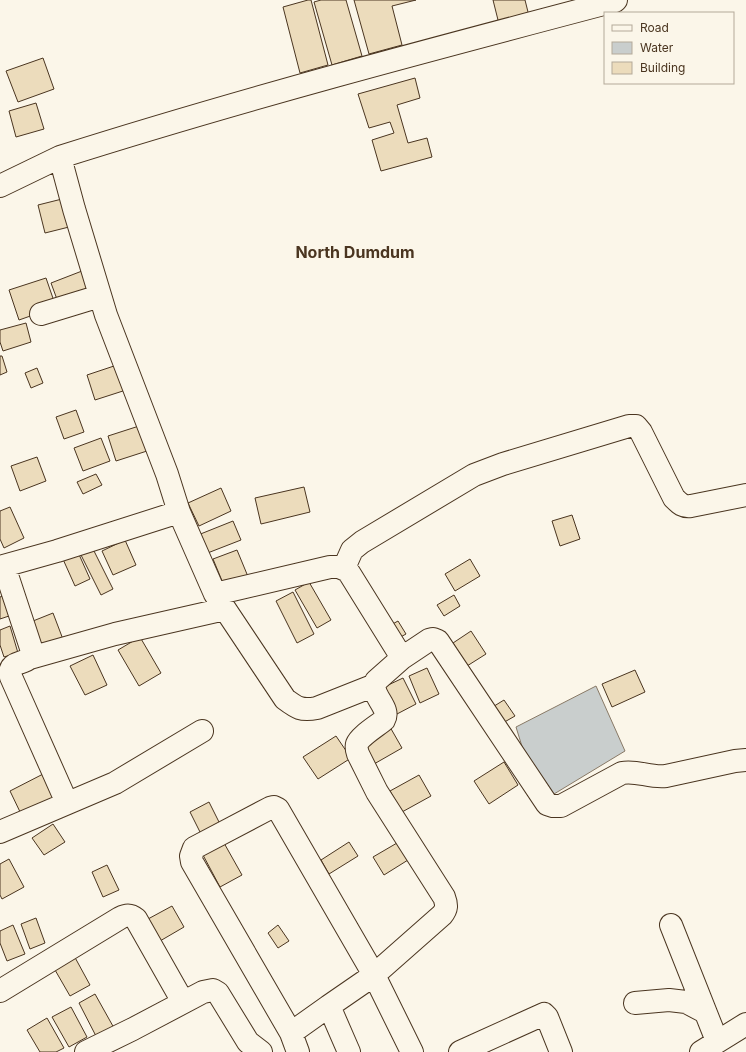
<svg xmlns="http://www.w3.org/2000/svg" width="746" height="1052" viewBox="0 0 746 1052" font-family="Inter,sans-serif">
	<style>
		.water { fill: #c9cecd; stroke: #887966 }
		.building { fill: #ecdcbc; stroke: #4a3520 }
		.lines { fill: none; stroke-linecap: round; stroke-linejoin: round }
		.minor-casing { stroke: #4a3520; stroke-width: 24 }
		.minor { stroke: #fbf6e9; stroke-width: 22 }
		.labels { text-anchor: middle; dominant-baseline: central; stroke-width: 3; stroke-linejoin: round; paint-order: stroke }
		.district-label { font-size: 16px; font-weight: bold; fill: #4a3520; stroke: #fbf6e9 }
	</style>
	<rect width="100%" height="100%" fill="#fbf6e9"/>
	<path class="water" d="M 596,686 L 625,751 L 554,794 L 533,782 L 516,727 Z"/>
	<path class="building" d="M 308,0 L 311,0 L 328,65 L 300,73 L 283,7 Z
		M 321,0 L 346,0 L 362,56 L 332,65 L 314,2 Z
		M 354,0 L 416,0 L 392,6 L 402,45 L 369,54 Z
		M 493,0 L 525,0 L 529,16 L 499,24 Z
		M 43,58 L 54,89 L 18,102 L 6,71 Z
		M 415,78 L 420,98 L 397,105 L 408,143 L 427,138 L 432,157 L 381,171 L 372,140 L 394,133 L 390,122 L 369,128 L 358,94 Z
		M 36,103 L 44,129 L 16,137 L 9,111 Z
		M 62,199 L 69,227 L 45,233 L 38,205 Z
		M 82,271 L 90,290 L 58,302 L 51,283 Z
		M 46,278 L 56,307 L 19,320 L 9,290 Z
		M 26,323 L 31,342 L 3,351 L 0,342 L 0,330 Z
		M 0,356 L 2,356 L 7,372 L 0,375 Z
		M 117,365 L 126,390 L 95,400 L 87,375 Z
		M 37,368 L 43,383 L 31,388 L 25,373 Z
		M 76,410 L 84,432 L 64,439 L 56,417 Z
		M 139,426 L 147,451 L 116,461 L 108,436 Z
		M 101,438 L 110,461 L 83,471 L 74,448 Z
		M 37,457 L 46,481 L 20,491 L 11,466 Z
		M 96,474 L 102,485 L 83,494 L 77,482 Z
		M 304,487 L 310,512 L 261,524 L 255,498 Z
		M 221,488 L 231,511 L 199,526 L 188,503 Z
		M 10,507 L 24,538 L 4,548 L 0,539 L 0,511 Z
		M 572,515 L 580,539 L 560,546 L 552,521 Z
		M 233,521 L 241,540 L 205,554 L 198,535 Z
		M 125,540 L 136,565 L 113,575 L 102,551 Z
		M 92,547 L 113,589 L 101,595 L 80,553 Z
		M 77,550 L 90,579 L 75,586 L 62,557 Z
		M 237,550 L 249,579 L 225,588 L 213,559 Z
		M 470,559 L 480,576 L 455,591 L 445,574 Z
		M 309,582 L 331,620 L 317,628 L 295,590 Z
		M 293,592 L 314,634 L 297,643 L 276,601 Z
		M 5,595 L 12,615 L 0,619 L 0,597 Z
		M 454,595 L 460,606 L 444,616 L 437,605 Z
		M 53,613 L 64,642 L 39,652 L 28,623 Z
		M 398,621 L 406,634 L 397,639 L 389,626 Z
		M 10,626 L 18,653 L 4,657 L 0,645 L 0,630 Z
		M 471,631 L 486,654 L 467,666 L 453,643 Z
		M 140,637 L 161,673 L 139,686 L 118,650 Z
		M 93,655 L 107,685 L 85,695 L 70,666 Z
		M 427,668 L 439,694 L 420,703 L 409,676 Z
		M 635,670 L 645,692 L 612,707 L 602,684 Z
		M 403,678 L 416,704 L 397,714 L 384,687 Z
		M 504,700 L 515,716 L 501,724 L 491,708 Z
		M 390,727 L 402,748 L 374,764 L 362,744 Z
		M 336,736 L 351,758 L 318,779 L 303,757 Z
		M 504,762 L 518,785 L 489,804 L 474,781 Z
		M 47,772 L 60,797 L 22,816 L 10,791 Z
		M 419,775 L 431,796 L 402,812 L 390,791 Z
		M 209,802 L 222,828 L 203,838 L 190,812 Z
		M 53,824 L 65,842 L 44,855 L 32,838 Z
		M 349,842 L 358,856 L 329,874 L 321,860 Z
		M 224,843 L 242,875 L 220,887 L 203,855 Z
		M 397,843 L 408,860 L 384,875 L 373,857 Z
		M 9,859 L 24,887 L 2,899 L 0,895 L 0,864 Z
		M 107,865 L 119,890 L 103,897 L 92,872 Z
		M 172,906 L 184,927 L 160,941 L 148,919 Z
		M 36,918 L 45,943 L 30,949 L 21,924 Z
		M 13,925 L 25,954 L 7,961 L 0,943 L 0,931 Z
		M 278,925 L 289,941 L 278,948 L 268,933 Z
		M 72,952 L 90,985 L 70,996 L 51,963 Z
		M 95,994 L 114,1028 L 97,1038 L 79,1003 Z
		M 71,1007 L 87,1037 L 69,1047 L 52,1017 Z
		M 47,1018 L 64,1048 L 56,1052 L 40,1052 L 27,1030 Z"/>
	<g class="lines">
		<g class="minor-casing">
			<path id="minor" d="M 0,186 L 60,157
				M 41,314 L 100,296
				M 179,512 L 215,594 L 330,567 L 339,567 L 348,571 L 402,658 L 429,640 L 433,639 L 438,641 L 547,804 L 553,806 L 561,806 L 622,773 C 637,770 650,778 666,776 L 735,761 L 746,760
				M 4,566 L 31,648 C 34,670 6,655 11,677 L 67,803
				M 0,567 L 57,551 L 179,512 L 167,474 L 106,315 L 74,209 L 60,157 C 243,99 429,50 615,1 L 616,0
				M 344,568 L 352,550 L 362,542 L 474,475 L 503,464 L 629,426 L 636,426 L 641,432 L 674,498 C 680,504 683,507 691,506 L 746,495
				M 215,594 L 285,699 C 297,708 301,711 317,708 L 375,685
				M 30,658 L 115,634 L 225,609
				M 402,658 L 376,681 C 375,684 374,687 375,690 C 377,700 390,710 384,720 C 377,726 360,736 357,744 C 356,747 357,751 358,754 L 377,792 L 444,897 C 447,905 447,909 442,915 L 374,975 L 412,1052
				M 0,832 L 115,783 L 202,731
				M 671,925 L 717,1041
				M 0,991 L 120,918 C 126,915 130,914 136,919 L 183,1002
				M 635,1003 L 669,1000 L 686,1002 L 705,1012
				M 291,1033 L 192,862 L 191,856 L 194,848 L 270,808 L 274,807 L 278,809 L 374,975 L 329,1006
				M 86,1052 L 133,1029 L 203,992 L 213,990 L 218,993 L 248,1042 L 261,1052
				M 298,1052 L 291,1033 L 329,1006 L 349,1052
				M 460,1052 L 544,1014 L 547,1017 L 561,1052
				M 701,1052 L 746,1024"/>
		</g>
		<use href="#minor" class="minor"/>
	</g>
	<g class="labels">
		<g class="district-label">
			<text x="355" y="252">North Dumdum</text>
		</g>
	</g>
	<rect x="604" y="12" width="130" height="72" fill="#fbf6e9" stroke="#b4a999"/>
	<rect x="612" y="25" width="20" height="6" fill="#fbf6e9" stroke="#b4a999"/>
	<text x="640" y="32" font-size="12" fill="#4a3520">Road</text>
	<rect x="612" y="42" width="20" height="12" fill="#c9cecd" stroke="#b4a999"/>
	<text x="640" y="52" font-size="12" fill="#4a3520">Water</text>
	<rect x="612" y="62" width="20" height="12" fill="#ecdcbc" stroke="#b4a999"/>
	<text x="640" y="72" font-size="12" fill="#4a3520">Building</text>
</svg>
